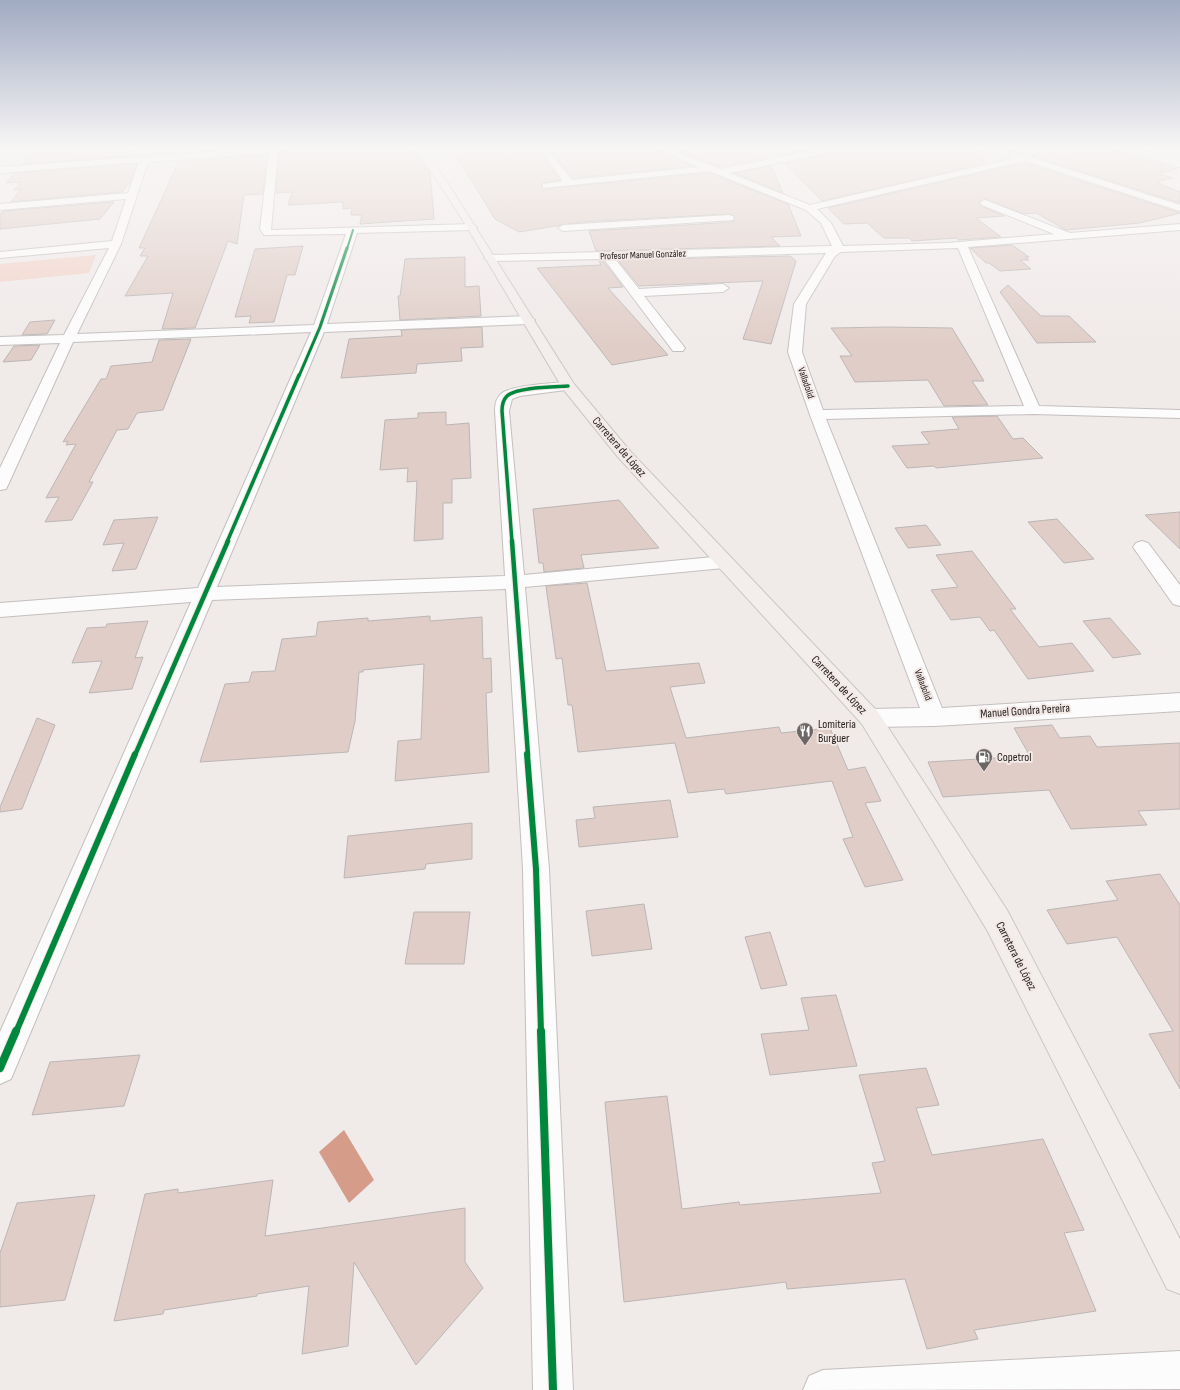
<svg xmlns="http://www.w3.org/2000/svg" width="1180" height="1390" viewBox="0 0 1180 1390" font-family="'Sofia Sans Condensed',sans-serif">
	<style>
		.green { fill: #f2d3c9 }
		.water { fill: #d59c8a }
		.building { fill: #e0cdc7; stroke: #bbb6b5 }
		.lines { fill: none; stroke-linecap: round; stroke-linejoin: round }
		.minor-casing { stroke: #c3bfbe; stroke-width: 2 }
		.major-casing { stroke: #cac7c6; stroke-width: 2 }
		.minor { fill: #fdfcfc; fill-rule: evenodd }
		.major { fill: #f3edec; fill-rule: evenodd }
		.cycleway-far5-casing { stroke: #f3e9e6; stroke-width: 3 }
		.cycleway-far4-casing { stroke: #f3e9e6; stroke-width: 4.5 }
		.cycleway-far3-casing { stroke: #f3e9e6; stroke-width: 5.5 }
		.cycleway-far2-casing { stroke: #f3e9e6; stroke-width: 7 }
		.cycleway-far1-casing { stroke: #f3e9e6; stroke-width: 8 }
		.cycleway-casing { stroke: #f3e9e6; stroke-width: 10 }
		.cycleway-far5 { stroke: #00873e; stroke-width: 2 }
		.cycleway-far4 { stroke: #00873e; stroke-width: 3 }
		.cycleway-far3 { stroke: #00873e; stroke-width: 3.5 }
		.cycleway-far2 { stroke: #00873e; stroke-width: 4.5 }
		.cycleway-far1 { stroke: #00873e; stroke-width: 6 }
		.cycleway { stroke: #00873e; stroke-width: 8 }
		.labels { text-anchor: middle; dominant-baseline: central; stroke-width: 4; stroke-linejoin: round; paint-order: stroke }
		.far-street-label { font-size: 10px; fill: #252120; stroke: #f3e9e6 }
		.street-label { font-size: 12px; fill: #252120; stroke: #f3e9e6 }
		.poi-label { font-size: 12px; fill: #252120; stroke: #f3e9e6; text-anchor: start }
	</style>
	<rect width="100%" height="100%" fill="#f0eae9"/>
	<path class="green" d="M 96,255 L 89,273 L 0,282 L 0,264 Z"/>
	<path class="water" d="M 344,1130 L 374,1180 L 349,1203 L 319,1152 Z"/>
	<path class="building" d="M 37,150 L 136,150 L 131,156 L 22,164 Z
		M 295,150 L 413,150 L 430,172 L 434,219 L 360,224 L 362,215 L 351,215 L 352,208 L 343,209 L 343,202 L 288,205 L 292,192 L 276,193 L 279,152 Z
		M 453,150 L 538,150 L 560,180 L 542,183 L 543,189 L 709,173 L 788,204 L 801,236 L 771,237 L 780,246 L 596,251 L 589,231 L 733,222 L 735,217 L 729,214 L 580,222 L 519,232 L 495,219 Z
		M 550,150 L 659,150 L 693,166 L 573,178 Z
		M 676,150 L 765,150 L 768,158 L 720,167 Z
		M 773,150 L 807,150 L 778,156 Z
		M 833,150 L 983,150 L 984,164 L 822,201 L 785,163 L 828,154 Z
		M 1072,150 L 1112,150 L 1177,169 L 1158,174 L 1173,178 L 1156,182 L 1180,192 L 1180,203 L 1032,156 L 1047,152 L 1071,159 Z
		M 267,155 L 263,194 L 244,195 L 237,244 L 228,241 L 195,328 L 162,329 L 173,293 L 125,296 L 148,256 L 140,256 L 145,248 L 139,248 L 179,161 Z
		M 1025,163 L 1180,213 L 1140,223 L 1066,230 L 1036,213 L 1024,214 L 985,199 L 979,202 L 981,206 L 1004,216 L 976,218 L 1001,237 L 959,240 L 956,238 L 912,241 L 909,238 L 884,238 L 867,223 L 844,224 L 828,208 Z
		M 137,164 L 131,181 L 122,192 L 11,202 L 21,189 L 14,190 L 21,182 L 6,183 L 14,173 Z
		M 771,166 L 783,193 L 734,173 Z
		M 114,202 L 100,219 L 0,229 L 0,215 L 3,211 Z
		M 1012,245 L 1029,257 L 1025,257 L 1029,260 L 1020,260 L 1031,269 L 1000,271 L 989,263 L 986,263 L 970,248 Z
		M 303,246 L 295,275 L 287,275 L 274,322 L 249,323 L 251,316 L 235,317 L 255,249 Z
		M 790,256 L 796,261 L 771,344 L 743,339 L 763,281 L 639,286 L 618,260 Z
		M 465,257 L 465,287 L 479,286 L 481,316 L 400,320 L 398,296 L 400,296 L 405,259 Z
		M 599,261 L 603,261 L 623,287 L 608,288 L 668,355 L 612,365 L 537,268 L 601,265 Z
		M 1008,285 L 1041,316 L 1069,316 L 1096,342 L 1037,343 L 1000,292 Z
		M 55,320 L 47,334 L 22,335 L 30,322 Z
		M 482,327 L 483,347 L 461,348 L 462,361 L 417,364 L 416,373 L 341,378 L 349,339 L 402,336 L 401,330 Z
		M 888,327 L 952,328 L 984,381 L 972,381 L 988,405 L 944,406 L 928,380 L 855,382 L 840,356 L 852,356 L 831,328 Z
		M 191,339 L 163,410 L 137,413 L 128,429 L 117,430 L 89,482 L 93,482 L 72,520 L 45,522 L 59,497 L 46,498 L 76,444 L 66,445 L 68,441 L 63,442 L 101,379 L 106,379 L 111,366 L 152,362 L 159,340 Z
		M 40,345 L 31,360 L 3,362 L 14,346 Z
		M 446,412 L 446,425 L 469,423 L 471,478 L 452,479 L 452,503 L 443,503 L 443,539 L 414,541 L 417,481 L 407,482 L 408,468 L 380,470 L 385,420 L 418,418 L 418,413 Z
		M 997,416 L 1013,439 L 1023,438 L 1043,458 L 936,468 L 934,466 L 907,468 L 892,446 L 930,444 L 921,432 L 959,429 L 952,417 Z
		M 619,500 L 659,548 L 581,555 L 584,568 L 544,572 L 543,563 L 539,563 L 533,509 Z
		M 1180,512 L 1180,549 L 1145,515 Z
		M 158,517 L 136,569 L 112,571 L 124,543 L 103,545 L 114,520 Z
		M 1057,519 L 1094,559 L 1064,563 L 1028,522 Z
		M 926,525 L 941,545 L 908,548 L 895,528 Z
		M 972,551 L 1016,609 L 1010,609 L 1039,647 L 1072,643 L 1094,671 L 1028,679 L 994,630 L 990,631 L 980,617 L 951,620 L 931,590 L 958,587 L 936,555 Z
		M 587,583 L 606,671 L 699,663 L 705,683 L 670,687 L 686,738 L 779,727 L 781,733 L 830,728 L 848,770 L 865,767 L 881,801 L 865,803 L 903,880 L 865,887 L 843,839 L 853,837 L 832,781 L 726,794 L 724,789 L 688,793 L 675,743 L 578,752 L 572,705 L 568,705 L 562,658 L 556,659 L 546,586 Z
		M 430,616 L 430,621 L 482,617 L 483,659 L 491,658 L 492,692 L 486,693 L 489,772 L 395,781 L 398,741 L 421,739 L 424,664 L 363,670 L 363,672 L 359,672 L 355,721 L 348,752 L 200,762 L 225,684 L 249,682 L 252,672 L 275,671 L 282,639 L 316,636 L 318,622 L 368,618 L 368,621 Z
		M 1110,618 L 1141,654 L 1113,658 L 1083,621 Z
		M 148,621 L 135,658 L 143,657 L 132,689 L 89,693 L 102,661 L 72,663 L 87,628 L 106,627 L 107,624 Z
		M 37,718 L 55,725 L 22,809 L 0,812 L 0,807 Z
		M 1052,725 L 1060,738 L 1090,736 L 1097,747 L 1180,743 L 1180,809 L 1138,811 L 1147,825 L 1071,829 L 1049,790 L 943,797 L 928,762 L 1030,756 L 1014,728 Z
		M 670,800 L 678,837 L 579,847 L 576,820 L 595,818 L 593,807 Z
		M 472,823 L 472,859 L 426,864 L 425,869 L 344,878 L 348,836 Z
		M 1160,874 L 1180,905 L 1180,1089 L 1149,1034 L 1173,1031 L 1117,937 L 1067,944 L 1047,910 L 1118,900 L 1106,881 Z
		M 644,904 L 652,949 L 592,956 L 586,911 Z
		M 414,912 L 470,912 L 464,964 L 405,964 Z
		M 770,932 L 787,985 L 761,989 L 745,937 Z
		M 836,995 L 857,1066 L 770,1075 L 761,1034 L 809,1030 L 801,998 Z
		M 140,1055 L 124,1106 L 32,1115 L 50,1062 Z
		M 926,1068 L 939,1105 L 916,1108 L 932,1155 L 1043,1139 L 1084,1230 L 1064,1233 L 1096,1311 L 974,1330 L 978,1339 L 927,1349 L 905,1279 L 787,1289 L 786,1282 L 624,1302 L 605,1102 L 667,1096 L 682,1209 L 739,1202 L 740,1205 L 881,1193 L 872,1163 L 885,1161 L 859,1075 Z
		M 273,1180 L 265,1236 L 465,1208 L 465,1262 L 483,1288 L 416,1365 L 354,1262 L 348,1346 L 302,1354 L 309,1286 L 257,1294 L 257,1296 L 164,1310 L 163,1314 L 114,1321 L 145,1194 L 178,1189 L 178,1193 Z
		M 95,1195 L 65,1300 L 0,1307 L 0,1253 L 17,1203 Z"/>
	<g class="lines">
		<g class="minor-casing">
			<path id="minor" d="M 235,150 L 278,150 L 271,230 L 472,224 L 477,227 L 472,230 L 357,233 L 327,324 L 529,316 L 535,320 L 529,324 L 324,332 L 217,587 L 505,576 L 495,411 C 495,405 496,398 501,394 C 510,385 554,383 568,382 L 573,383 L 575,386 L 573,389 L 520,396 L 512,399 L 509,411 L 524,575 L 724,556 L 731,558 L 733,562 L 731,566 L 724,568 L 525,587 L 549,869 L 573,1390 L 533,1390 L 523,869 L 506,589 L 212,600 L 11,1079 L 0,1084 L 0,1032 L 191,602 L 0,617 L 0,603 L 198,588 L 311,332 L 73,342 L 8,485 L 6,489 L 0,490 L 0,468 L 60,343 L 0,345 L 0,337 L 64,335 L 109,248 L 0,258 L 0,252 L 112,241 L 126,199 L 0,210 L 0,204 L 128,193 L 139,162 L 0,173 L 0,167 ZM 269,153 L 260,229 L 264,235 L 346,234 L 314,325 L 77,334 L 121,244 L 148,162 Z
				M 539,150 L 548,150 L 572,180 L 699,167 L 660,150 L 672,150 L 720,169 L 815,150 L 832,150 L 828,153 L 729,173 L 810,205 L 1015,158 L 1008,154 L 1012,151 L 1180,205 L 1180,211 L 1025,161 L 817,209 L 831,223 L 843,246 L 947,243 L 1054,234 L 982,205 L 980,203 L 982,201 L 985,200 L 1070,233 L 1180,224 L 1180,230 L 968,247 L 1039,406 L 1180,410 L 1180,418 L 1033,414 L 826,419 L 942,708 L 1180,693 L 1180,711 L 935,726 L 870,727 L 862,724 L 859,718 L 862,712 L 870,709 L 920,708 L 810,415 L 788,352 L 794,304 L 826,253 L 615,259 L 639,289 L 723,284 L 729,288 L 723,292 L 644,296 L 685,348 L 683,351 L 673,351 L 604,259 L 490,261 L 484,258 L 490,255 L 832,246 L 821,223 L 806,210 L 709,171 L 543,188 L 543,184 L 563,181 L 547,158 ZM 958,248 L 1024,406 L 823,410 L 802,352 L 806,304 L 835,256 L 841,252 Z
				M 1126,150 L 1140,150 L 1180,161 L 1180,167 Z
				M 729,215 L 733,216 L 734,218 L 733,220 L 563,231 L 558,228 L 563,225 Z
				M 1142,541 L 1148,543 L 1180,585 L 1180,606 L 1173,604 L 1133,547 L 1136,543 Z
				M 1180,1351 L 1180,1389 L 803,1390 L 809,1376 L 823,1370 Z"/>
		</g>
		<g class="major-casing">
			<path id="major" d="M 414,150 L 423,150 L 442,174 L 574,384 L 630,451 L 878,712 L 1007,910 L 1180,1239 L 1180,1294 L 1167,1289 L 987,930 L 862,724 L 618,457 L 563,389 L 467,227 L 434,175 Z"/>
		</g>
		<use href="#minor" class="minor"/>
		<use href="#major" class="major"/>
		<g class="cycleway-far5-casing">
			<path id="cycleway-far5" d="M 347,249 L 353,230"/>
		</g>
		<g class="cycleway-far4-casing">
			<path id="cycleway-far4" d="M 299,376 L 320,327 L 347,248"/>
		</g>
		<g class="cycleway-far3-casing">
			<path id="cycleway-far3" d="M 227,542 L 299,375
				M 512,542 L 502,411 C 502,406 503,400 507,396 C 517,387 554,387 568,386"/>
		</g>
		<g class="cycleway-far2-casing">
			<path id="cycleway-far2" d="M 512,541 L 528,755
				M 135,755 L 228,541"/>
		</g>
		<g class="cycleway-far1-casing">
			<path id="cycleway-far1" d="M 527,754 L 536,869 L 541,1032
				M 16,1032 L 135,754"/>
		</g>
		<g class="cycleway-casing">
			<path id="cycleway" d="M 541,1031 L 553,1390
				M 0,1068 L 16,1031"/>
		</g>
		<use href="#cycleway-far5" class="cycleway-far5"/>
		<use href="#cycleway-far4" class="cycleway-far4"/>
		<use href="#cycleway-far3" class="cycleway-far3"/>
		<use href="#cycleway-far2" class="cycleway-far2"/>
		<use href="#cycleway-far1" class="cycleway-far1"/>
		<use href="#cycleway" class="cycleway"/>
	</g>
	<linearGradient id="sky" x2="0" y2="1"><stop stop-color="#a0aac2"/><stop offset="0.43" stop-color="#f8f6f5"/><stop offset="1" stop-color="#f8f6f5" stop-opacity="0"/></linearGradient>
	<rect width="1180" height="345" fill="url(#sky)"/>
	<defs>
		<g id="restaurant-pin" transform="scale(0.9)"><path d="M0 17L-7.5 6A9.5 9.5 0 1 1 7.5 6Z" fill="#6c6766" stroke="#f3e9e6"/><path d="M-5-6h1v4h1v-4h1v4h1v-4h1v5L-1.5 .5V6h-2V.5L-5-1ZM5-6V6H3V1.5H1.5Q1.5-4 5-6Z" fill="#fff"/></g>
		<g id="fuel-pin" transform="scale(0.9)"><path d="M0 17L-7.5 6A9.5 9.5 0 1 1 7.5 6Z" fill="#6c6766" stroke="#f3e9e6"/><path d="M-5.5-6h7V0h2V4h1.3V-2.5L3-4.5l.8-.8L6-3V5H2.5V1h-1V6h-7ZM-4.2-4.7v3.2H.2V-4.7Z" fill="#fff"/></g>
	</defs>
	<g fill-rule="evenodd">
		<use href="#restaurant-pin" x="805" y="731"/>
		<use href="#fuel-pin" x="984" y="757"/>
	</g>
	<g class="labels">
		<g class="far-street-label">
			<text transform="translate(643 255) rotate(-2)">Profesor Manuel González</text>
			<text transform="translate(806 383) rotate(71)">Valladolid</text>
			<text transform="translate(923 685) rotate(69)">Valladolid</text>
		</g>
		<g class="street-label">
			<text transform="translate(619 447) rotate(49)">Carretera de López</text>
			<text transform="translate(839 685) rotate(47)">Carretera de López</text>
			<text transform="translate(1025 711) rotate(-4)">Manuel Gondra Pereira</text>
			<text transform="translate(1016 956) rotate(63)">Carretera de López</text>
		</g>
		<g class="poi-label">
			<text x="818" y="724">Lomiteria<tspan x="818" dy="14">Burguer</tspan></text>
			<text x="997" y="757">Copetrol</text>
		</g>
	</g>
</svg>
